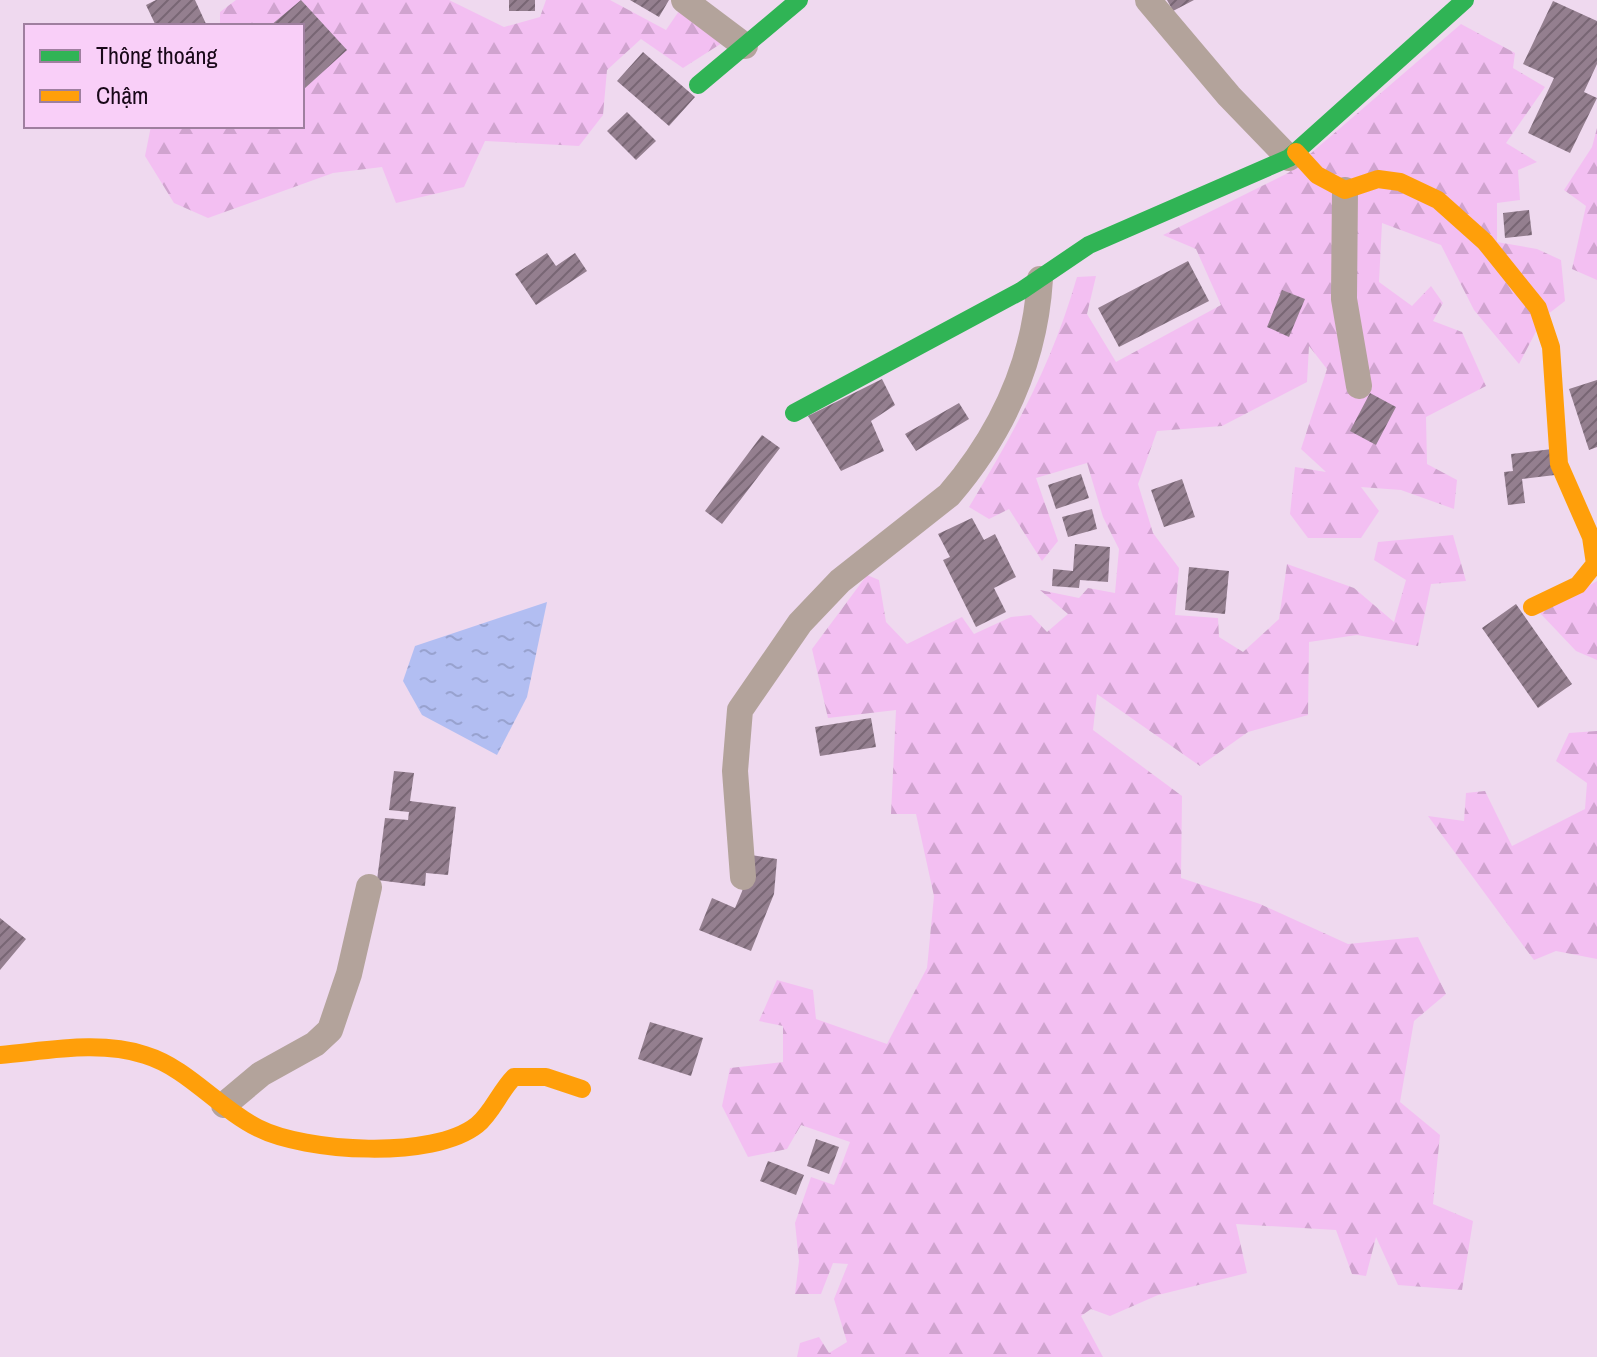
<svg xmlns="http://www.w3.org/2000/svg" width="1597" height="1357" viewBox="0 0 1597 1357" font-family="'Archivo Narrow',sans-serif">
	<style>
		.forest { fill: url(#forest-firs) }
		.water { fill: url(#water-ripples) }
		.building { fill: url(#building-hatch) }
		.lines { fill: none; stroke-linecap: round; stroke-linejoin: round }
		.street { stroke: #b3a39b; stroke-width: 26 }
		.fast { stroke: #30b455; stroke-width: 18 }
		.slow { stroke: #ff9f0a; stroke-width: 18 }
	</style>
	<defs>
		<pattern id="forest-firs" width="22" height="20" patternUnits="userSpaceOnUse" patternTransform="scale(2)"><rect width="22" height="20" fill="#f3bff2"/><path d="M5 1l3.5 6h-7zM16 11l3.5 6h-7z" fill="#d0a3cf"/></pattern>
		<pattern id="water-ripples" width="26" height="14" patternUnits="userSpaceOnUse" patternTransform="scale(2)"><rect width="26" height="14" fill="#b2bef2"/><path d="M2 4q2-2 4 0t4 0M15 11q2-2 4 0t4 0" fill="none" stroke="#98a2cf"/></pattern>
		<pattern id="building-hatch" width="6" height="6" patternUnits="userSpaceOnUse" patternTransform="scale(2)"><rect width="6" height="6" fill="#947f8f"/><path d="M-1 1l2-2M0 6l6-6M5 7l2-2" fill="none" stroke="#786674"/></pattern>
	</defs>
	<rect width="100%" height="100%" fill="#efd9ef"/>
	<path class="forest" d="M 236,0 L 449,0 L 504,27 L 540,17 L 546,0 L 610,0 L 666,30 L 679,11 L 722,43 L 683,68 L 641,39 L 607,70 L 603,115 L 579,146 L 485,141 L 464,187 L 396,203 L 382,167 L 333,173 L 208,218 L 174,203 L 145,156 L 151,126 L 302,126 L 302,26 L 220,26 L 220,12 Z
		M 1461,24 L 1515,53 L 1513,68 L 1545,87 L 1506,143 L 1537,162 L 1518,170 L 1520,200 L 1497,203 L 1497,242 L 1537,249 L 1561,260 L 1565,301 L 1543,318 L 1519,364 L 1474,310 L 1441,245 L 1382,223 L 1379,282 L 1412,306 L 1431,286 L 1443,303 L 1433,321 L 1462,332 L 1486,386 L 1426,417 L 1427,464 L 1457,480 L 1454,509 L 1401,490 L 1361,487 L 1379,511 L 1361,538 L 1308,538 L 1290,514 L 1295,467 L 1326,472 L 1301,449 L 1327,369 L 1309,346 L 1307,382 L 1222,426 L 1157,431 L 1138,484 L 1153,533 L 1179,568 L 1175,615 L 1218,618 L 1219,637 L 1243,652 L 1279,619 L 1287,564 L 1354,588 L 1394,622 L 1406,580 L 1374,560 L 1378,542 L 1453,535 L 1466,581 L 1431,584 L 1418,646 L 1357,635 L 1309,642 L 1308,715 L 1248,732 L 1200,766 L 1097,694 L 1093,730 L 1182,796 L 1181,878 L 1260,904 L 1348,944 L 1418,937 L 1446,994 L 1414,1021 L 1400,1102 L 1440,1135 L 1433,1204 L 1473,1221 L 1462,1290 L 1398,1285 L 1376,1237 L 1366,1276 L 1352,1274 L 1336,1230 L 1236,1224 L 1247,1273 L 1158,1295 L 1110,1316 L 1091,1309 L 1081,1316 L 1103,1357 L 797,1357 L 800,1343 L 819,1337 L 829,1353 L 847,1342 L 834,1299 L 848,1264 L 833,1263 L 821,1294 L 795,1294 L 799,1261 L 795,1223 L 811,1177 L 834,1185 L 850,1142 L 801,1125 L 787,1149 L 748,1157 L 722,1106 L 730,1068 L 783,1062 L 783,1026 L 759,1021 L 777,980 L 813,990 L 816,1019 L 887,1044 L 927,968 L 934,896 L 916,814 L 891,814 L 896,710 L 828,718 L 812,649 L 867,575 L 879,580 L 886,622 L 907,644 L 962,617 L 974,634 L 1011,617 L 1031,615 L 1047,632 L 1068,614 L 1040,590 L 1079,598 L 1088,588 L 1115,593 L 1119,549 L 1103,517 L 1087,463 L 1036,478 L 1058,541 L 1042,561 L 1009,509 L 989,519 L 969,507 C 1016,429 1052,364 1077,277 L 1096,276 L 1087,314 L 1116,362 L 1221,305 L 1196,249 L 1163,235 L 1288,173 Z
		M 1597,128 L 1597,280 L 1572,269 L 1586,206 L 1564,190 L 1592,147 Z
		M 1597,581 L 1597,660 L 1576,651 L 1540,613 Z
		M 1597,731 L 1597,959 L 1556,951 L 1534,960 L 1428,816 L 1464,821 L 1466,793 L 1485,791 L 1512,846 L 1585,809 L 1587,783 L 1556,761 L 1569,733 Z"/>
	<path class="water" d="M 547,602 L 527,697 L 497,755 L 422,715 L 403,681 L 415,646 Z"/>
	<path class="building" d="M 156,0 L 195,0 L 207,26 L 156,26 L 146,5 Z
		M 301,0 L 347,50 L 304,89 L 302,26 L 270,26 Z
		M 509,0 L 535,0 L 535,11 L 509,11 Z
		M 630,0 L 669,0 L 659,17 Z
		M 1167,0 L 1194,0 L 1173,11 Z
		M 1553,1 L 1597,21 L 1597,64 L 1584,92 L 1597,98 L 1570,153 L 1528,133 L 1554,78 L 1523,64 Z
		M 643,52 L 695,97 L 669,126 L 617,81 Z
		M 627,112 L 656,141 L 636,160 L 607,131 Z
		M 1529,210 L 1532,235 L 1505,238 L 1503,213 Z
		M 547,253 L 556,266 L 575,253 L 587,271 L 536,305 L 515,274 Z
		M 1188,261 L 1209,301 L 1119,347 L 1098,308 Z
		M 1282,290 L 1305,299 L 1289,337 L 1267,327 Z
		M 882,379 L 895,405 L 871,421 L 884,451 L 841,471 L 808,416 Z
		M 1597,380 L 1597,447 L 1589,450 L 1569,389 Z
		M 1370,393 L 1396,407 L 1376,445 L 1350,431 Z
		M 959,403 L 969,419 L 916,451 L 905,434 Z
		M 762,435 L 780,448 L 722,524 L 705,511 Z
		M 1552,449 L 1555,475 L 1522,479 L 1525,503 L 1508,505 L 1504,472 L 1513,471 L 1511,454 Z
		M 1081,474 L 1089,498 L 1056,509 L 1048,485 Z
		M 1182,479 L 1195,517 L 1164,527 L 1151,490 Z
		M 1092,509 L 1097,529 L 1068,537 L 1062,517 Z
		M 972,518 L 984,540 L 995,534 L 1016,577 L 994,588 L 1006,612 L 976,627 L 943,560 L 950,557 L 938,534 Z
		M 1075,544 L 1110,547 L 1108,582 L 1080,580 L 1079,588 L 1052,586 L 1053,569 L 1073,571 Z
		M 1189,567 L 1229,571 L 1225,614 L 1185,610 Z
		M 1516,604 L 1572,684 L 1538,708 L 1482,628 Z
		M 871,718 L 876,747 L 820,756 L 815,727 Z
		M 394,771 L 414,773 L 410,801 L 456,807 L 448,875 L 426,873 L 425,886 L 377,880 L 385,818 L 408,820 L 409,812 L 389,810 Z
		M 751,855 L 777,859 L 774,894 L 751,951 L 699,930 L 712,898 L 735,908 L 746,882 Z
		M 0,918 L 26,939 L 0,970 Z
		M 650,1022 L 703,1038 L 691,1076 L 638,1059 Z
		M 816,1139 L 839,1147 L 829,1174 L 807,1166 Z
		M 768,1161 L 804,1175 L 796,1195 L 760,1181 Z"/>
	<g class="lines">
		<path class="street" d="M 684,0 L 745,46
			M 1148,0 L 1229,96 L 1289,158
			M 1345,190 L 1344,299 L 1359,386
			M 743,877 L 735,771 L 740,710 L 800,623 L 840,581 L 949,495 C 1003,432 1035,362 1040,279
			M 224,1105 L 261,1074 L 315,1044 L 330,1030 L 349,974 L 369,887"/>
		<path class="fast" d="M 698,85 L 799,0
			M 794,413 L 1021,291 L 1089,245 L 1289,158 L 1465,0"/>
		<path class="slow" d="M 1296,152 L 1317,175 L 1345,190 L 1378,179 L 1400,182 L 1438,200 L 1485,242 L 1538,308 L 1551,347 L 1559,464 L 1591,537 L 1595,564 L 1578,585 L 1532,607
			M 0,1055 C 47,1051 99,1040 145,1055 C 188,1068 218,1108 258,1128 C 305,1152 433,1160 477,1125 C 492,1113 500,1091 514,1077 L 546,1077 L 582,1089"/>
	</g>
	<rect x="24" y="24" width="280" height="104" fill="#f9cff8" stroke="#9f7f9f" stroke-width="2"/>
	<rect x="40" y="50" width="40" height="12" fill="#30b455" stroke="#9f7f9f" stroke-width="2"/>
	<text x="96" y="64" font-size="24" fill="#190819">Thông thoáng</text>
	<rect x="40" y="90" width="40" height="12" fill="#ff9f0a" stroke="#9f7f9f" stroke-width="2"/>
	<text x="96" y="104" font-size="24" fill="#190819">Chậm</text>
</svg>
